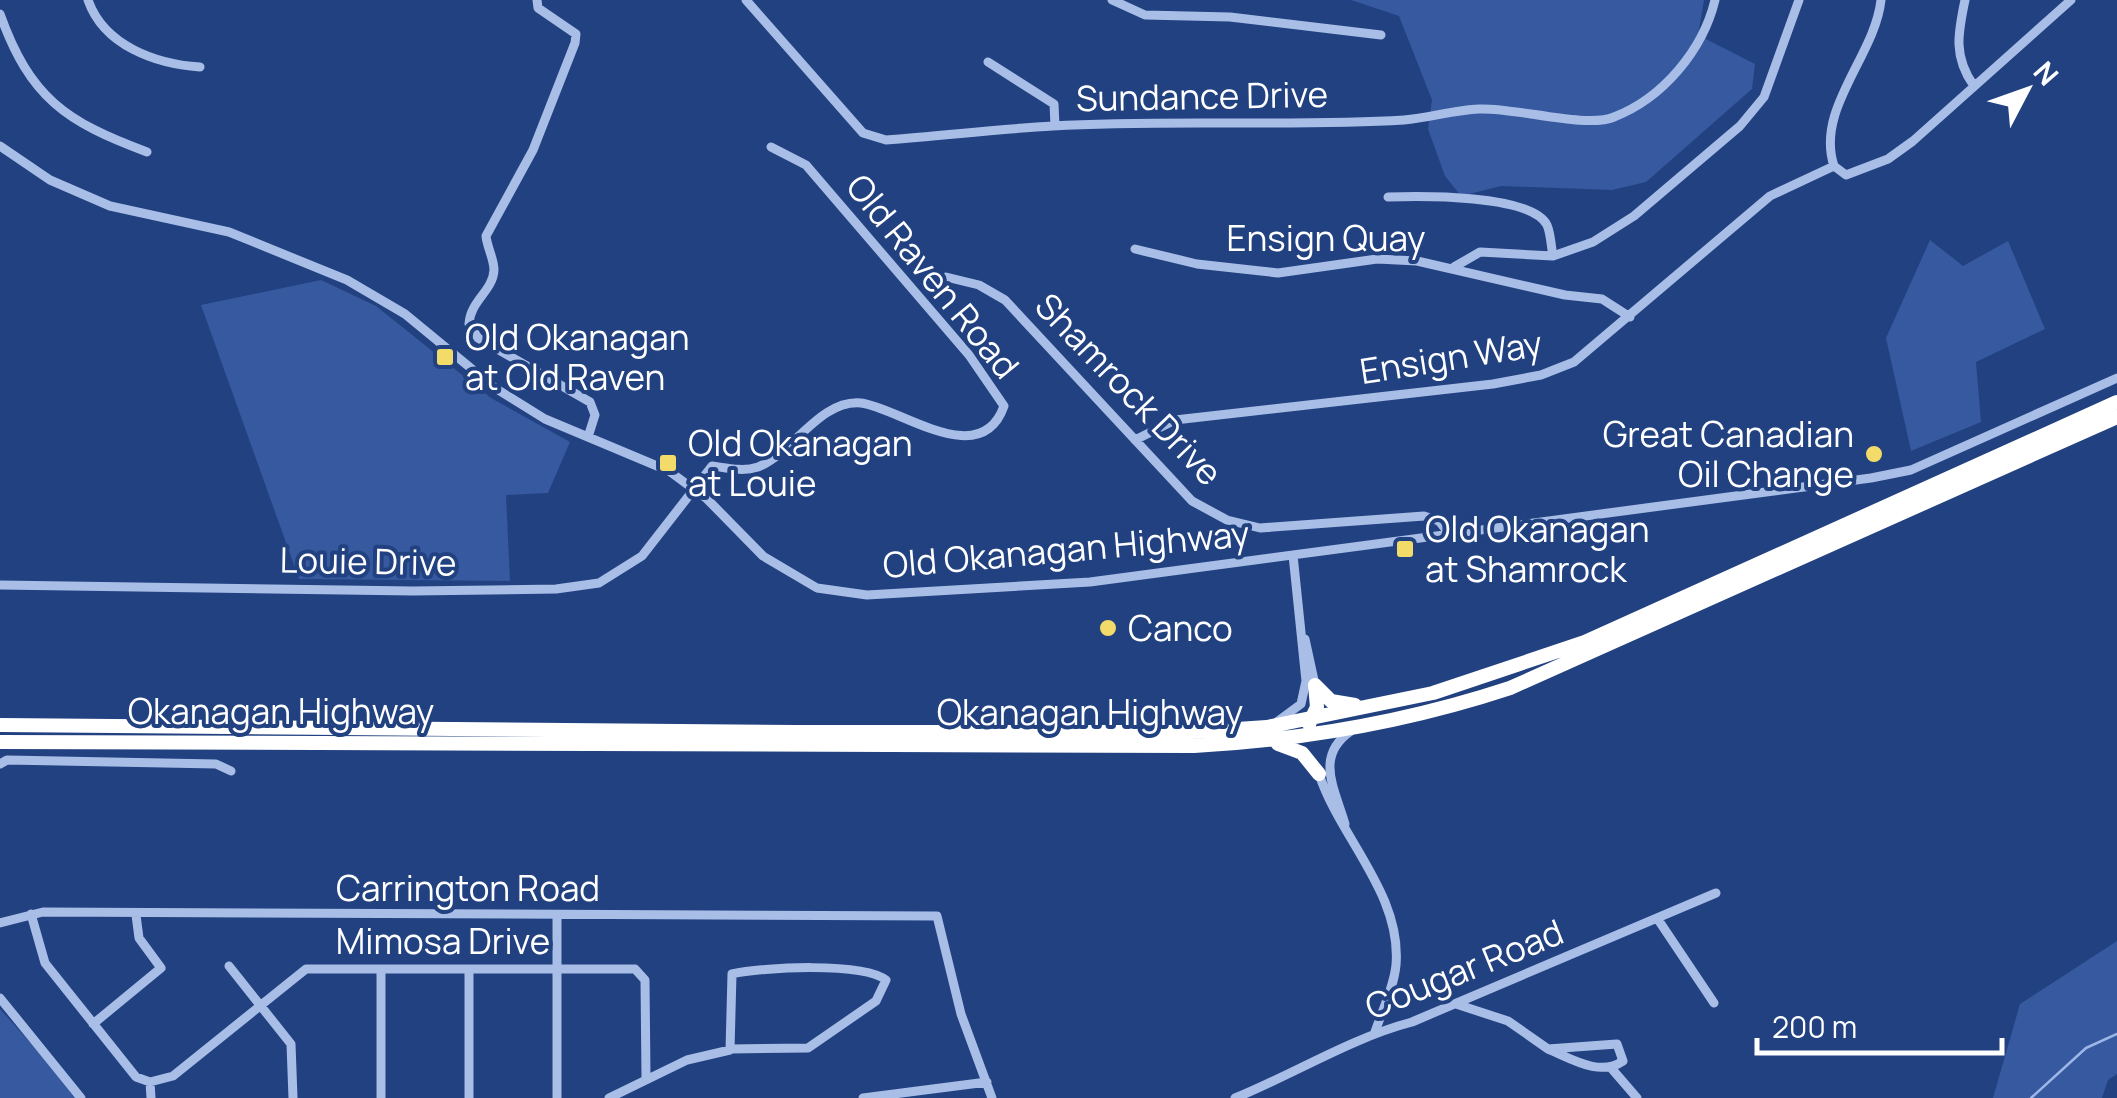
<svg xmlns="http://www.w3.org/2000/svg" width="2117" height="1098" viewBox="0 0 2117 1098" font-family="Manrope,sans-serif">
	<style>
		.green { fill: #36599f }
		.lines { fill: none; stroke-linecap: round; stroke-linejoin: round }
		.stream { stroke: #9cb7e8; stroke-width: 2.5 }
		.minor { stroke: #a8bee7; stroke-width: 9 }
		.highway { stroke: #fff; stroke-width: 14 }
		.poi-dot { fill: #f3db6a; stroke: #224181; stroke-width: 4 }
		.labels { text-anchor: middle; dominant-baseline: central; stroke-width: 8; stroke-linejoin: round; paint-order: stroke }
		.street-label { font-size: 35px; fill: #fff; stroke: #224181 }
		.poi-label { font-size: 35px; fill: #fff; stroke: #224181; text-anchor: start }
	</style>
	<rect width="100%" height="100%" fill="#224181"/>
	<path class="green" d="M 1351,0 L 1704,0 L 1698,35 L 1755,64 L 1752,89 L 1646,182 L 1612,190 L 1501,186 L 1461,196 L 1445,176 L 1428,129 L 1432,100 L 1399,16 Z
		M 1930,240 L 1963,266 L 2008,241 L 2045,329 L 1976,362 L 1981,422 L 1911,451 L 1886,338 Z
		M 321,280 L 376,306 L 491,398 L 570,442 L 548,493 L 506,495 L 510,581 L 299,579 L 201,305 Z
		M 2117,941 L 2117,1074 L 2108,1080 L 2102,1098 L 1993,1098 L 2020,1004 Z
		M 0,1009 L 80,1098 L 0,1098 Z"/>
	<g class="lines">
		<path class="stream" d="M 2031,1098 L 2086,1048 L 2117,1034"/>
		<path class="minor" d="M 88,0 C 104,46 156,64 200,67
			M 537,0 L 538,8 L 576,34 L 575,43 L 533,150 L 486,236 C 487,247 494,259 494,270 C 493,291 470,301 469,324 L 478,338 L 590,402 L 595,415 L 588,437
			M 746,0 L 863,133 L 886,140 C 942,136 997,129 1053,126 C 1170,119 1287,127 1404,120 C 1429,118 1454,110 1479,109 C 1515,107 1586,129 1614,117 C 1663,98 1703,50 1715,0
			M 1112,0 L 1145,15 L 1230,17 L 1381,35
			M 1965,0 C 1958,33 1953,57 1974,86
			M 0,14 C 30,98 66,122 147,152
			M 988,62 L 1054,104 L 1055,126
			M 0,146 L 50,180 L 110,206 L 229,232 L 347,280 L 405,314 L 495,388 L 545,419 L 669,471 L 707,499 L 763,556 L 817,588 L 867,595 L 1090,582 L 1871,478 L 1911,470 L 2117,378
			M 1834,166 L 1846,175 L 1888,159 L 1913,141 L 2071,0
			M 1834,166 C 1815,109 1875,56 1881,0
			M 1388,197 C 1419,196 1531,194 1547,225 C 1551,234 1551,247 1553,256
			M 1135,249 L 1197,264 L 1278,273 L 1377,259 L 1417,261 L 1565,295 L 1602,299 L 1630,317
			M 1454,267 L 1480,252 L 1553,256 L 1593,242 L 1634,216 L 1740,126 L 1764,97 L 1799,0
			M 946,277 L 979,285 L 1005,300 L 1192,501 L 1227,520 L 1260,528 L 1424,516 L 1439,521 L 1450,535
			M 1135,440 L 1175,420 L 1493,384 L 1541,375 L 1574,362 L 1770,196 L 1834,166
			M 0,585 L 413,591 L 556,589 L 599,583 L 642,556 L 712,466 C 727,468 743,472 758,467 C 792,454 820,399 861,403 C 900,408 981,472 1004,406 L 969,355 L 806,165 L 771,147
			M 1305,639 L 1315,685
			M 1278,721 L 1301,704 L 1306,681 L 1293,555
			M 0,764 L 7,760 L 216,764 L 231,771
			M 1319,774 C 1340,838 1402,894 1396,965 C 1394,987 1382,1011 1375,1032
			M 1345,824 C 1335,789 1314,756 1351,731
			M 31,914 L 45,963 L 136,1077 L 150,1082 L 173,1076 L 306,969 L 635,969 L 645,980 L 646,1077
			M 1657,918 L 1714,1003
			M 0,923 L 43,912 L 937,916 L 961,1014 L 992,1098
			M 229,966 L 291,1044 L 293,1098
			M 0,998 L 81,1098
			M 1456,1004 L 1508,1021 L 1548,1049 L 1617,1044 L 1623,1061 C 1600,1077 1572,1059 1548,1049
			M 93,1024 L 161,968 L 139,938 L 136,915
			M 1612,1069 L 1637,1098
			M 150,1082 L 151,1098
			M 381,1098 L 381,969
			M 469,1098 L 469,969
			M 557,1098 L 557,916
			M 609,1098 L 687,1060 L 730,1050 L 732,974 C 762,967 863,962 886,980 L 876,1001 L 808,1048 L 731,1049
			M 863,1098 L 987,1082
			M 1235,1098 C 1294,1074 1351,1038 1412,1022 L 1716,893"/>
		<path class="highway" d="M 1315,685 L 1331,701 L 1355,705
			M 1309,724 L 1317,707 L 1315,685
			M 0,725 L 796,732 L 1192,732 L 1267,727 L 1433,693 L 1585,642 L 2117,402
			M 0,742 L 1194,746 C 1302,740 1407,722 1510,688 L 2117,417
			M 1278,744 L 1302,753 L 1319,774"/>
	</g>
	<g class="poi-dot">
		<rect x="435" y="347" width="20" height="20" rx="5"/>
		<circle cx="1874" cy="454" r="10"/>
		<rect x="658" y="453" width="20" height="20" rx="5"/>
		<rect x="1395" y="539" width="20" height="20" rx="5"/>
		<circle cx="1108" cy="628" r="10"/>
	</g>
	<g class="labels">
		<g class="street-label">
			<text transform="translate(1202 96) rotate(-1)">Sundance Drive</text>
			<text x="1326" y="238">Ensign Quay</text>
			<text transform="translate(933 276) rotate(51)">Old Raven Road</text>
			<text transform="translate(1451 357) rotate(-9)">Ensign Way</text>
			<text transform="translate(1129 389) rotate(46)">Shamrock Drive</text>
			<text transform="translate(1066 549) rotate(-5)">Old Okanagan Highway</text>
			<text transform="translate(368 561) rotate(1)">Louie Drive</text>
			<text x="281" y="711">Okanagan Highway</text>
			<text x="1090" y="712">Okanagan Highway</text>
			<text x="468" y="888">Carrington Road</text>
			<text x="443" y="941">Mimosa Drive</text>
			<text transform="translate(1464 969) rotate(-22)">Cougar Road</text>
		</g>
		<g class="poi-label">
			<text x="465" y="337">Old Okanagan<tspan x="465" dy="40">at Old Raven</tspan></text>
			<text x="1854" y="434" text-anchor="end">Great Canadian<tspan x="1854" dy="40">Oil Change</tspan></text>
			<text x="688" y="443">Old Okanagan<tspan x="688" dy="40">at Louie</tspan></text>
			<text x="1425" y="529">Old Okanagan<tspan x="1425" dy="40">at Shamrock</tspan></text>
			<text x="1128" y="628">Canco</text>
		</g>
	</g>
	<g transform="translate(2027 90) rotate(49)" stroke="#224181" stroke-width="8" paint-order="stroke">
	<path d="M0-8L18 38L0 25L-18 38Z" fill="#ffffff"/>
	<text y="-15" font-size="28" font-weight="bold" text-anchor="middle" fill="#ffffff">N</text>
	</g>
	<path d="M1757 1038v15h245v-15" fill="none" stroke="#ffffff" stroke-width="5"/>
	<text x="1772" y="1038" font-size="30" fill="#ffffff" stroke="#224181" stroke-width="8" paint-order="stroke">200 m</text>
</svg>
